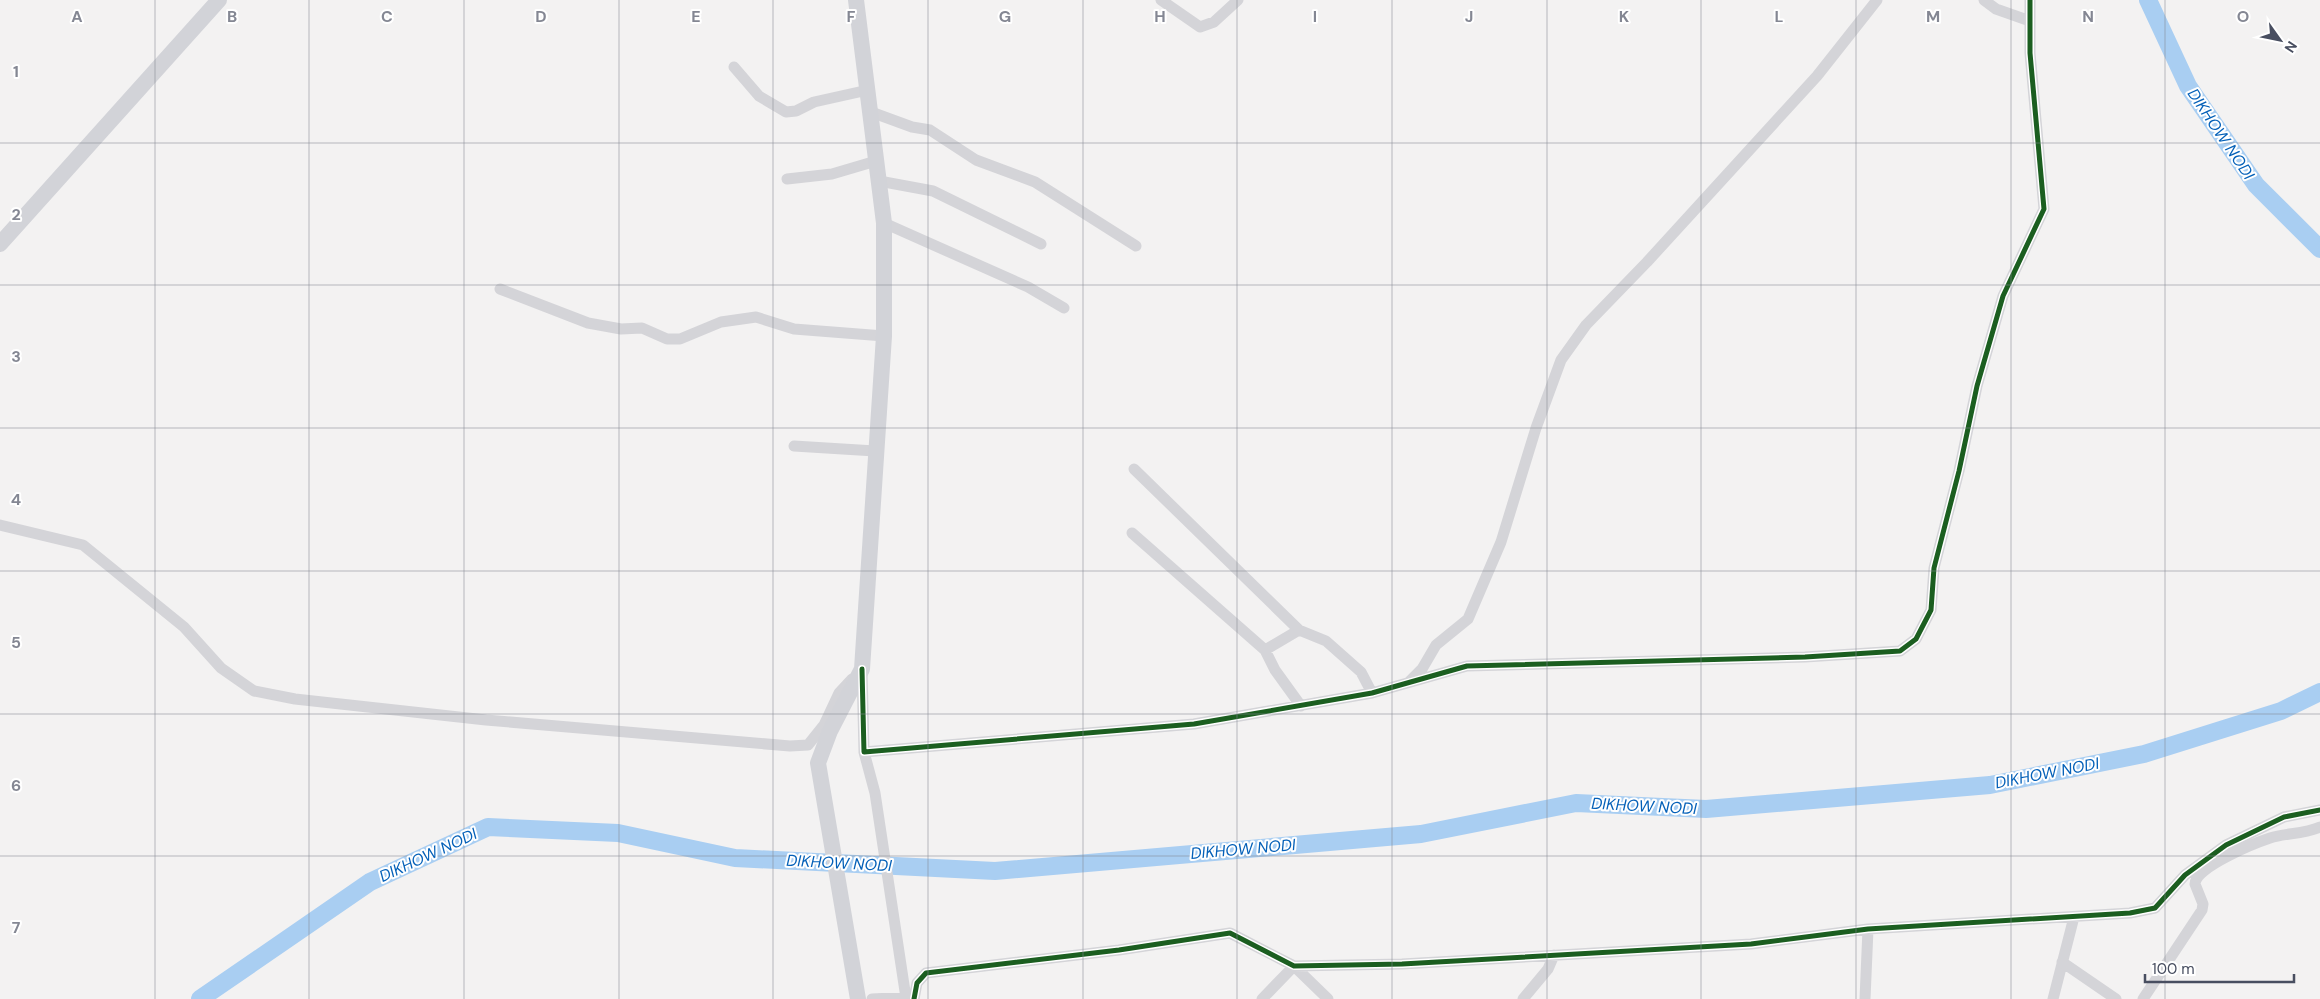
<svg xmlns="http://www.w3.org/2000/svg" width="2320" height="999" viewBox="0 0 2320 999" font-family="'DM Sans',sans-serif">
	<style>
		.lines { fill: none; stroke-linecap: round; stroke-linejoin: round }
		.river { stroke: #a9cef2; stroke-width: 18 }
		.street { stroke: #d4d4d8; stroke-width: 11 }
		.secondary { stroke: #d2d3d8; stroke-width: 16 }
		.cycleway-casing { stroke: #fff; stroke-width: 8 }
		.cycleway { stroke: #1b5e20; stroke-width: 5 }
		.grid { fill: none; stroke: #848793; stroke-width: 1; stroke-opacity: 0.55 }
		.labels { text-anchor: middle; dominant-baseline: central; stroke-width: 4; stroke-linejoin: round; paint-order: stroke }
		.water-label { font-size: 16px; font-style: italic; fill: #0460b8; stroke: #fff }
		.grid-label { font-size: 16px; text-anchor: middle; font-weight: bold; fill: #848793; stroke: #fff; stroke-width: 4; stroke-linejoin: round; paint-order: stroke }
	</style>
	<rect width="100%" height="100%" fill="#f3f2f2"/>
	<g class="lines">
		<path class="river" d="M 2148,0 L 2188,86 L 2256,185 L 2320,249
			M 200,999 L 370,882 L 488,827 L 618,833 L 735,858 L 995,871 L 1421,834 L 1576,803 L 1706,809 L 1990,785 L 2144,754 L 2281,711 L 2320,692"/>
		<path class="street" d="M 1161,0 L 1200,27 L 1214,22 L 1238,0
			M 1984,0 L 1996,9 L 2030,21
			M 734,67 L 759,96 L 786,112 L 796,111 L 814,102 L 868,90
			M 871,112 L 912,127 L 930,130 L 976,160 L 1035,182 L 1136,246
			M 787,179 L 832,174 L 876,161
			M 879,181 L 933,191 L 1041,244
			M 884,223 L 1028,287 L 1064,308
			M 500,289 L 588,323 L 621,329 L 642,328 L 667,339 L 680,339 L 721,322 L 756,317 L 794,329 L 884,336
			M 794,446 L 875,451
			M 1134,469 L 1299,630
			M 0,525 L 83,545 L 184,627 L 221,668 L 254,691 L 295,699 L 486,720 L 790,746 L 808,745 L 824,725 L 839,693 L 852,679
			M 1132,533 L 1265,650 L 1299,630 L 1326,641 L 1361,672 L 1372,693
			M 1265,650 L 1275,670 L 1301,706
			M 862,670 L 864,752 L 1194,724 L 1372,693 L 1467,666 L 1805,657 L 1900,651 L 1916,639 L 1931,610 L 1934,568 L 1959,471 L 1977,386 L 2003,296 L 2044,209 L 2030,53 L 2030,0
			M 1409,682 L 1422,669 L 1436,645 L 1468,619 L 1501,542 L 1536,428 L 1561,360 L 1586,325 L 1647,262 L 1817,76 L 1877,0
			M 864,752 L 875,793 L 906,998
			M 2062,962 L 2116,999
			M 872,999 L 912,997
			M 914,999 L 917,983 L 926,973 L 1119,950 L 1230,933 L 1294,966 L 1402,964 L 1751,944 L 1868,929 L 2130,913 L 2155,908 L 2185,875 L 2226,845 L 2284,817 L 2320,810
			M 1262,999 L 1294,966 L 1328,999
			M 1523,999 L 1548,969 L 1554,955
			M 1865,999 L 1868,929
			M 2053,999 L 2074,917
			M 2143,999 L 2202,910 L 2203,904 L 2195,884 C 2195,867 2255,843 2270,838 C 2286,833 2304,834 2320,827"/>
		<path class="secondary" d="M 856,0 L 884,223 L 884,336 L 862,669 L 830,731 L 818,763 L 858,999
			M 0,244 L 219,0"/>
		<g class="cycleway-casing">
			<path id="cycleway" d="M 862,669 L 864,752 L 1194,724 L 1372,693 L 1467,666 L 1805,657 L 1900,651 L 1916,639 L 1931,610 L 1934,568 L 1959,471 L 1977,386 L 2003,296 L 2044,209 L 2030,53 L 2030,0
				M 914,999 L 917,983 L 926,973 L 1119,950 L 1230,933 L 1294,966 L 1402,964 L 1751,944 L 1868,929 L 2130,913 L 2155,908 L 2185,875 L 2226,845 L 2284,817 L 2320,810"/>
		</g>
		<use href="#cycleway" class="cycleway"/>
	</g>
	<path class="grid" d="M 155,0 L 155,999M 309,0 L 309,999M 464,0 L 464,999M 619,0 L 619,999M 773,0 L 773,999M 928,0 L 928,999M 1083,0 L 1083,999M 1237,0 L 1237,999M 1392,0 L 1392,999M 1547,0 L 1547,999M 1701,0 L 1701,999M 1856,0 L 1856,999M 2011,0 L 2011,999M 2165,0 L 2165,999M 0,143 L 2320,143M 0,285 L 2320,285M 0,428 L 2320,428M 0,571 L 2320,571M 0,714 L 2320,714M 0,856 L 2320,856"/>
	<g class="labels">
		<g class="water-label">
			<text transform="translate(2221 134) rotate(56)">DIKHOW NODI</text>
			<text transform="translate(2047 773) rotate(-11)">DIKHOW NODI</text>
			<text transform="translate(1644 806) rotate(3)">DIKHOW NODI</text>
			<text transform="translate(1243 849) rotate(-5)">DIKHOW NODI</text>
			<text transform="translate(428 855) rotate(-25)">DIKHOW NODI</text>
			<text transform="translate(839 863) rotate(3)">DIKHOW NODI</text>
		</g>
	</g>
	<g class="grid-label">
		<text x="77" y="22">A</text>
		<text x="232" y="22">B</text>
		<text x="387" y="22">C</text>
		<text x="541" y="22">D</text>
		<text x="696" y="22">E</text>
		<text x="851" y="22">F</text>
		<text x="1005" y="22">G</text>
		<text x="1160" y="22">H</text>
		<text x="1315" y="22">I</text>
		<text x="1469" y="22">J</text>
		<text x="1624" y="22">K</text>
		<text x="1779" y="22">L</text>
		<text x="1933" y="22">M</text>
		<text x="2088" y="22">N</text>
		<text x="2243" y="22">O</text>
		<text x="16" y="77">1</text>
		<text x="16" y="220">2</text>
		<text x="16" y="362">3</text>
		<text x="16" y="505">4</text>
		<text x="16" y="648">5</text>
		<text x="16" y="791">6</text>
		<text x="16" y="933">7</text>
	</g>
	<g transform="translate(2280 40) rotate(123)" stroke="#ffffff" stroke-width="4" paint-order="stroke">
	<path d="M0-4L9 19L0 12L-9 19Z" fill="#484e60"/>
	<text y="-8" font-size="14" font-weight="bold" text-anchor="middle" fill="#484e60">N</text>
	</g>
	<path d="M2145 974v8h149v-8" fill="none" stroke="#484e60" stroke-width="2.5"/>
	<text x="2152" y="974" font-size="15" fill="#484e60" stroke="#ffffff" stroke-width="4" paint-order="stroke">100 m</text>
</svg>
